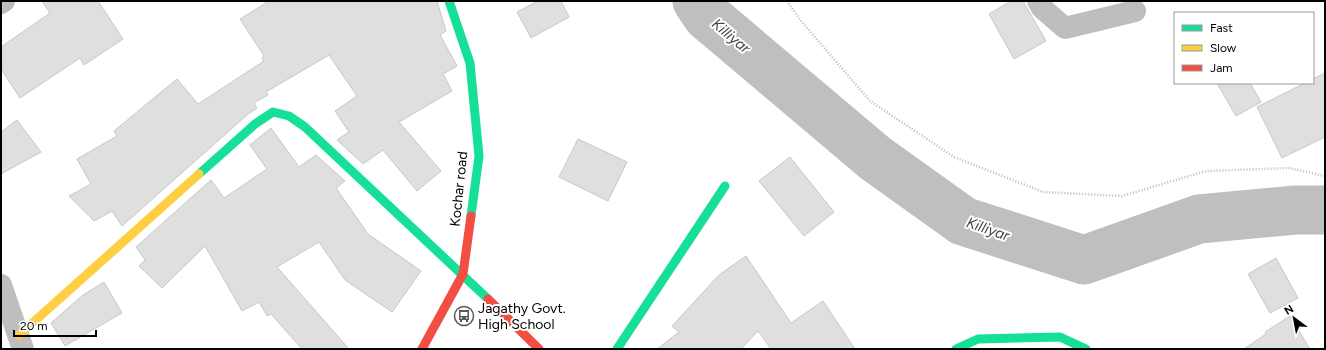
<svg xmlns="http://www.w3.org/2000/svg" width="1326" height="350" viewBox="0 0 1326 350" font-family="Figtree,sans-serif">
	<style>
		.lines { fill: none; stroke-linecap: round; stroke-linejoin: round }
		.river { stroke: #bfbfbf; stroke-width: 49 }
		.building { fill: #dfdfdf; stroke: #c7c7c7 }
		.path { stroke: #b9b9b9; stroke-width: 2.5; stroke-dasharray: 1 2; stroke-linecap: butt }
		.street { stroke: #bebebe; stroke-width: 22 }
		.fast { stroke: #16e098; stroke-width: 9 }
		.slow { stroke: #ffcf43; stroke-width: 9 }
		.jam { stroke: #f24e42; stroke-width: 9 }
		.labels { text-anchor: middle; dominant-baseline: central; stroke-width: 4; stroke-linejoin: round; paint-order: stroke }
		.street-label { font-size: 14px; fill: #000; stroke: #fff }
		.poi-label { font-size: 14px; fill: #000; stroke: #fff; text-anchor: start }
		.water-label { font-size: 15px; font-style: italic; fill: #444; stroke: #fff }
	</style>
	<rect width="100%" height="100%" fill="#fff"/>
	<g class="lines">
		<path class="river" d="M 697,1 L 707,16 L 875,158 L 963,221 L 1084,260 L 1199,219 L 1296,210 L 1325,210"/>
	</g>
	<path class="building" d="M 42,1 L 98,1 L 123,39 L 84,65 L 80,58 L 20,98 L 1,69 L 1,47 L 50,13 Z
		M 269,1 L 437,1 L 446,31 L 440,35 L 457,66 L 443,74 L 452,91 L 399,122 L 441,171 L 417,191 L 383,150 L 363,164 L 337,140 L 349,132 L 335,111 L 357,96 L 329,55 L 266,92 L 268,95 L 254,103 L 257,108 L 247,115 L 122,226 L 112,211 L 94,221 L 69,196 L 91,184 L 77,159 L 117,136 L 114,131 L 177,79 L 198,104 L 264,61 L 262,58 L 264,56 L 240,19 Z
		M 538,1 L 561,1 L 569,17 L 531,38 L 517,12 Z
		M 1011,1 L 1023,1 L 1046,41 L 1014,59 L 989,14 Z
		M 1325,73 L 1325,137 L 1282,158 L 1257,107 L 1305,83 L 1313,83 L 1313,79 Z
		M 1217,83 L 1250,83 L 1261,102 L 1236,116 Z
		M 17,120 L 41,152 L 1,174 L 1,132 Z
		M 271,128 L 299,167 L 316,155 L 345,181 L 336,188 L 368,234 L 421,271 L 392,312 L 345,280 L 319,242 L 277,267 L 349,349 L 302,349 L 271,314 L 267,316 L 259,302 L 242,311 L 205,246 L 162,288 L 139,266 L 145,260 L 136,247 L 211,180 L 224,198 L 267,169 L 250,145 Z
		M 578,139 L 627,162 L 608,201 L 559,177 Z
		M 790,157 L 834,212 L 804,236 L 759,181 Z
		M 746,256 L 791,323 L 823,301 L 855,349 L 771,349 L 758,331 L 741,349 L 657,349 L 679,332 L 672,326 L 719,275 Z
		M 1276,258 L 1298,298 L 1270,313 L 1248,274 Z
		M 104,282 L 122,313 L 65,346 L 51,323 L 83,295 Z
		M 1290,316 L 1310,349 L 1244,349 L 1266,334 L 1265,332 Z"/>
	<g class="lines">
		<path class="path" d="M 787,1 L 801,21 L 870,101 L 954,157 L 1043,192 L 1122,196 L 1206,171 L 1289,168 L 1325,176"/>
		<path class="street" d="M 1038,1 L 1042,8 L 1065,28 L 1135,11
			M 1,3 L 4,1
			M 1,285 L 23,349"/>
		<path class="fast" d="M 449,1 L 470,63 L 479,156 L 471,216
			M 199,174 L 255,124 L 273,112 L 289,116 L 305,127 L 488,299
			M 617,349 L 725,186
			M 956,349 L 978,339 L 1060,337 L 1086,349"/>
		<path class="slow" d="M 19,335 L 199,174"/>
		<path class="jam" d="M 488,299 L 539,349
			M 422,349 L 463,274 L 471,216"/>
	</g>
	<defs>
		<g id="bus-ring" transform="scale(1)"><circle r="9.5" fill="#fff" stroke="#595959" stroke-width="1.5"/><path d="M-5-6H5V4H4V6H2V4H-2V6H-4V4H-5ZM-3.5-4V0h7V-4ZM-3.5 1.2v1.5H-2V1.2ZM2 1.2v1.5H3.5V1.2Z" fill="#595959"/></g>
	</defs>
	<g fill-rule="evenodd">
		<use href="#bus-ring" x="464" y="316"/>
	</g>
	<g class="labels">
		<g class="street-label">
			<text transform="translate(459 189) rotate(-84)">Kochar road</text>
		</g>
		<g class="poi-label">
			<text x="478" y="308">Jagathy Govt.<tspan x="478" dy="16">High School</tspan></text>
		</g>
		<g class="water-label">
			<text transform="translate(731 36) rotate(40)">Killiyar</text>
			<text transform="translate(988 229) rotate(19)">Killiyar</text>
		</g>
	</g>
	<rect width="1326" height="350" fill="none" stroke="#000000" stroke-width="4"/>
	<rect x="1174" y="12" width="140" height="72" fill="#ffffff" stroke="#999999"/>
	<rect x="1182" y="25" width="20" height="6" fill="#16e098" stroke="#999999"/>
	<text x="1210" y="32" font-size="12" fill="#000000">Fast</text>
	<rect x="1182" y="45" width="20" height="6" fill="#ffcf43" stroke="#999999"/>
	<text x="1210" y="52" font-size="12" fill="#000000">Slow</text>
	<rect x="1182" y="65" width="20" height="6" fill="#f24e42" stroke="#999999"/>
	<text x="1210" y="72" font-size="12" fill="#000000">Jam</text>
	<g transform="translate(1294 318) rotate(328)" stroke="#ffffff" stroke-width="3" paint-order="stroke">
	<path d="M0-3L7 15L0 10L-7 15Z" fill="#000000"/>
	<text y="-6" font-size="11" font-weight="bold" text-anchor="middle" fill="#000000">N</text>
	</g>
	<path d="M14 330v6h82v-6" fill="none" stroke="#000000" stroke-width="2"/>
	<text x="20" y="330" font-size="12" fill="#000000" stroke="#ffffff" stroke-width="3" paint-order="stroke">20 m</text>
</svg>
